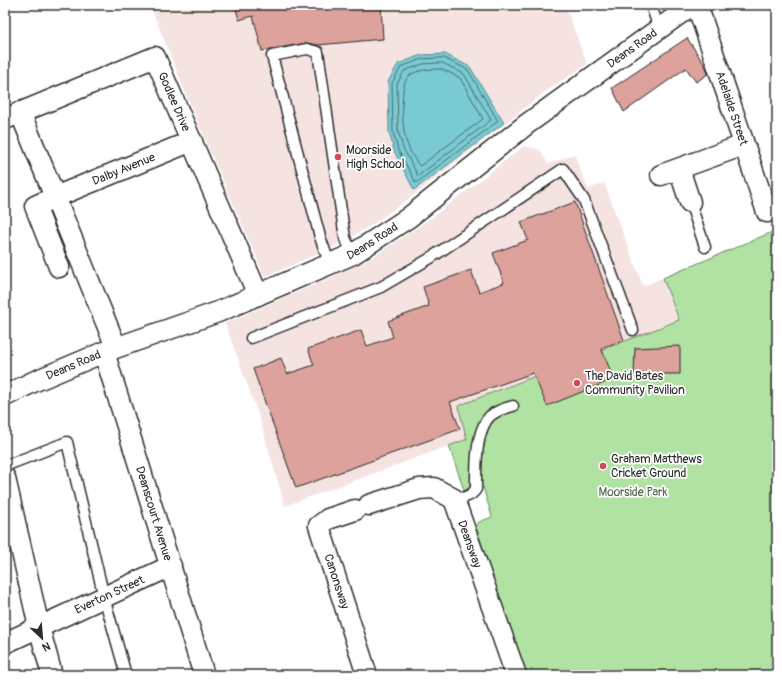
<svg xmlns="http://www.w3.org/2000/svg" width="782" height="680" viewBox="0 0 782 680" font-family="Pangolin,sans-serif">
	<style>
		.built { fill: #f4e3e1 }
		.green { fill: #b0e2a3; stroke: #6e8667 }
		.water { fill: #79cad2; stroke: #5a8a8f }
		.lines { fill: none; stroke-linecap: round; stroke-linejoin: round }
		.shore { stroke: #4a6b6e; stroke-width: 1 }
		.building { fill: #dca29b; stroke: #2b2b2b }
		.lane-casing { stroke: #2b2b2b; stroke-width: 13 }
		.street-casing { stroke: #2b2b2b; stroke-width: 23 }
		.lane { stroke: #fff; stroke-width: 10 }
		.street { stroke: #fff; stroke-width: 20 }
		.poi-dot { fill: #d1495b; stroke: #fff; stroke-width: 1.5 }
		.labels { text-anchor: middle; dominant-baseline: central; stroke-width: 3.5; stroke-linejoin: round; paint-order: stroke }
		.street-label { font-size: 12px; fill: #2b2b2b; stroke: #fff }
		.poi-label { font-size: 12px; fill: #2b2b2b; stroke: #fff; text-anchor: start }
		.park-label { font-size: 12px; fill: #53624f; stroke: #fff }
	</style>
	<rect width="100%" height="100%" fill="#fff"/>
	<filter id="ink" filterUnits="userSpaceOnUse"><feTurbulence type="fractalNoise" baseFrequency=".025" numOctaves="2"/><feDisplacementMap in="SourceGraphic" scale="8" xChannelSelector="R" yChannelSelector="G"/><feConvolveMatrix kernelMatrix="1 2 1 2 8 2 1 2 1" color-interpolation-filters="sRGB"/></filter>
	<g filter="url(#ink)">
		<path class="built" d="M 150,5 L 565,5 L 587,64 L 550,88 L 422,189 L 373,224 L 339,244 L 265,277 L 199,126 Z
			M 524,146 L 540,150 L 548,164 L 574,154 L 588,189 L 604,183 L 643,286 L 663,278 L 679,320 L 458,406 L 467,439 L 285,506 L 260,420 L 225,323 L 325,280 L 373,257 L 434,216 Z"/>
		<path class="green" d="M 777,230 L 777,675 L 525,675 L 476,527 L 479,522 L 492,517 L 483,487 L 465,493 L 449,446 L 467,439 L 458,406 L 679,320 L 663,278 Z"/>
		<path class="water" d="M 445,54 L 470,67 L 504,123 L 414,190 L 394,151 L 389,132 L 388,82 L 398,64 L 421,55 Z"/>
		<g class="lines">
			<path class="shore" d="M 444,58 L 468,70 L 498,121 L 416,183 L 398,150 L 393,132 L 392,83 L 401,67 L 422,59 Z
				M 443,63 L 464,74 L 491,120 L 418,176 L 403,148 L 398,131 L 397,84 L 404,71 L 423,64 Z
				M 442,69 L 460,78 L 483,119 L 420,166 C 412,157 405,142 404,130 C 402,119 400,82 409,76 C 418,69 431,69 442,69 Z"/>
		</g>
		<path class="building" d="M 235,5 L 381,5 L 383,39 L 318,45 L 306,43 L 262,51 L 253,16 L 239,20 Z
			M 687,38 L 706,67 L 708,74 L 696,82 L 686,68 L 624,112 L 612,88 Z
			M 575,202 L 624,340 L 601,348 L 614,379 L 547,406 L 533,373 L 450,402 L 460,429 L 296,488 L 253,369 L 281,358 L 287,374 L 314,365 L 308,349 L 361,330 L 367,346 L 393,337 L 388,321 L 429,306 L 423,287 L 471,270 L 479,292 L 504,283 L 493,253 L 528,240 L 521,222 Z
			M 680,346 L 680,374 L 634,374 L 635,348 Z"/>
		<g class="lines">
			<g class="lane-casing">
				<path id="lane" d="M 651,5 L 659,29
					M 690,202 L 705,247
					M 330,265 L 320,237 L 272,56 L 307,49 L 318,52 L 345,238 L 353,254
					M 251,338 L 381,287 L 429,259 L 563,169 L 584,200 L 633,330
					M 5,466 L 67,442 L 104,597 L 126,675
					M 454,499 C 463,498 471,497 476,489 C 476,469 475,431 490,416 C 496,411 505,408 513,406"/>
			</g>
			<g class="street-casing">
				<g id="street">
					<path id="s1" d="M 697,5 L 767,212"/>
					<path d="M 20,112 L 55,197 L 35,206 L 59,267"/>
					<path id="s2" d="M 5,119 L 155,57 L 258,295"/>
					<path d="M 679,169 L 690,202"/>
					<path d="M 661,175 L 744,145"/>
					<path id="s3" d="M 116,347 L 55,197 L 192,141"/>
					<path id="s4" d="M 104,352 L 204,675"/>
					<path id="s5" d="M 5,396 L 33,382 L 104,352 L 218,312 L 353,254 L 408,218 L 527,124 L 692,5"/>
					<path d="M 5,478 L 39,627 L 52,675"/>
					<path id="s6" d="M 369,505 L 419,489 L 434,488 L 454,499 L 516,675"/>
					<path id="s7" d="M 355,510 L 328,519 L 319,526 L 367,675"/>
					<path id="s8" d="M 5,643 L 171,566"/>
				</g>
			</g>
			<use href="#lane" class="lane"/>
			<use href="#street" class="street"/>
		</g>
	</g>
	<g class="poi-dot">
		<circle cx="338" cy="157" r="4"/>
		<circle cx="577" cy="383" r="4"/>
		<circle cx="603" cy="466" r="4"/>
	</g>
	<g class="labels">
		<g class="street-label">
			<text stroke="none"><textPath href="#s5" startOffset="723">Deans Road</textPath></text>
			<text stroke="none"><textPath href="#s2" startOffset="211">Godlee Drive</textPath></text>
			<text stroke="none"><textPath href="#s1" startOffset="109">Adelaide Street</textPath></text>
			<text stroke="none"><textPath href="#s3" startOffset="236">Dalby Avenue</textPath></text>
			<text stroke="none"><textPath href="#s5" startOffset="399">Deans Road</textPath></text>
			<text stroke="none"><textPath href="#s5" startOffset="75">Deans Road</textPath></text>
			<text stroke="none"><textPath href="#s4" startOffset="169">Deanscourt Avenue</textPath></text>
			<text stroke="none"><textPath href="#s6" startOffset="138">Deansway</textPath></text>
			<text stroke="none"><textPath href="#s7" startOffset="98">Canonsway</textPath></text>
			<text stroke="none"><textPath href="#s8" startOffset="115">Everton Street</textPath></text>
		</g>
		<g class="poi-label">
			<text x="346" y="150">Moorside<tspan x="346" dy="14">High School</tspan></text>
			<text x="585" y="376">The David Bates<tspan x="585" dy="14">Community Pavilion</tspan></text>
			<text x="611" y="459">Graham Matthews<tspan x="611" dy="14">Cricket Ground</tspan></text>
		</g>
		<g class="park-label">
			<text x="633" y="492">Moorside Park</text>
		</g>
	</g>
	<rect width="782" height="680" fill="none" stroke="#fff" stroke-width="20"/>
	<rect x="10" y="10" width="762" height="660" fill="none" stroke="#2b2b2b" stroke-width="1.5" filter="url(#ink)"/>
	<g transform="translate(42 638) rotate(154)" stroke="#ffffff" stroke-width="3" paint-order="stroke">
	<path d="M0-3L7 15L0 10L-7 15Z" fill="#2b2b2b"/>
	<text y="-6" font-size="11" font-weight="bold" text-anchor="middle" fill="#2b2b2b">N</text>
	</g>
</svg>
